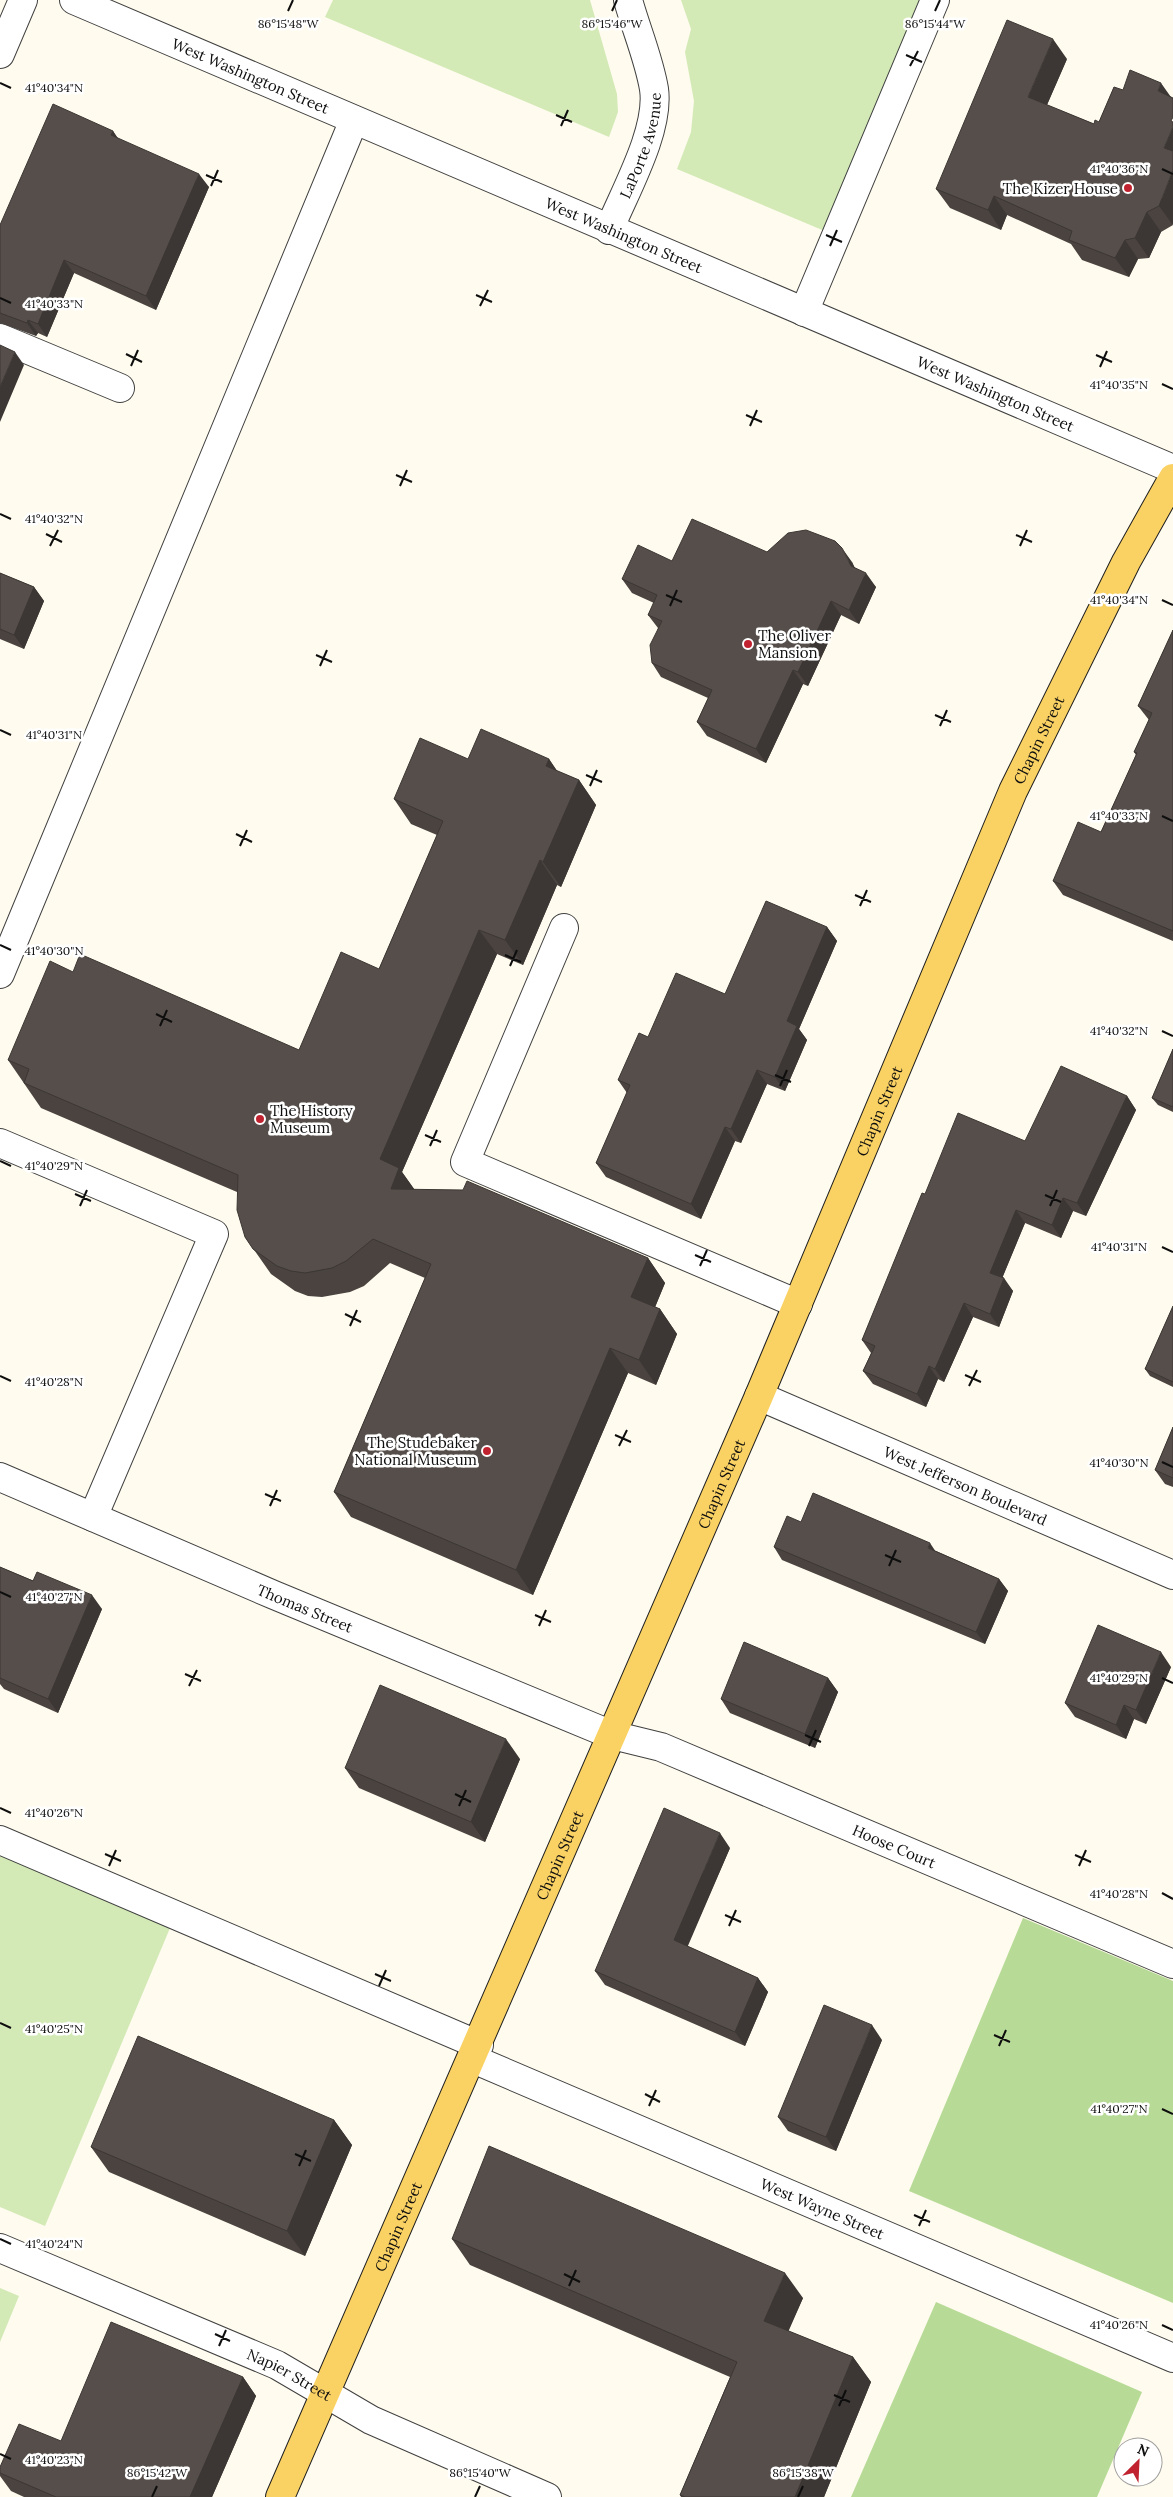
<svg xmlns="http://www.w3.org/2000/svg" width="1173" height="2497" viewBox="0 0 1173 2497" font-family="Lora,serif">
	<style>
		.green { fill: #d3eab7 }
		.forest { fill: #b7db96 }
		.lines { fill: none; stroke-linecap: round; stroke-linejoin: round }
		.minor-casing { stroke: #414141; stroke-width: 30 }
		.major-casing { stroke: #1f1f1f; stroke-width: 30 }
		.minor { stroke: #fff; stroke-width: 28 }
		.major { stroke: #fad163; stroke-width: 28 }
		.wall { fill: #4a4340 }
		.shaded-wall { fill: #3c3734 }
		.building { fill: #564e4a; stroke: #3c3734 }
		.ticks { fill: none; stroke: #0e0e0e; stroke-width: 2 }
		.poi-dot { fill: #c0232f; stroke: #fff; stroke-width: 2 }
		.labels { text-anchor: middle; dominant-baseline: central; stroke-width: 5; stroke-linejoin: round; paint-order: stroke }
		.street-label { font-size: 15px; fill: #0e0e0e; stroke: #fff }
		.poi-label { font-size: 15px; fill: #0e0e0e; stroke: #fff; text-anchor: end }
		.ticks-label { font-size: 12px; text-anchor: middle; fill: #0e0e0e; stroke: #fff; stroke-width: 5; stroke-linejoin: round; paint-order: stroke }
	</style>
	<rect width="100%" height="100%" fill="#fffbee"/>
	<path class="green" d="M 333,0 L 590,0 L 617,94 L 618,112 L 609,137 L 325,17 Z
		M 681,0 L 924,0 L 827,232 L 677,169 L 691,132 L 694,101 L 685,52 L 691,29 Z
		M 0,1855 L 170,1928 L 45,2226 L 0,2207 Z
		M 0,2288 L 19,2296 L 0,2342 Z"/>
	<path class="forest" d="M 1023,1918 L 1173,1981 L 1173,2303 L 909,2191 Z
		M 936,2302 L 1142,2392 L 1097,2497 L 851,2497 Z"/>
	<g class="lines">
		<g class="minor-casing">
			<g id="minor">
				<path id="s1" d="M 74,0 L 1173,469"/>
				<path d="M 0,54 L 23,0"/>
				<path id="s2" d="M 609,230 C 625,191 660,130 654,89 C 649,59 636,29 628,0"/>
				<path d="M 804,312 L 935,0"/>
				<path d="M 0,338 L 120,388"/>
				<path d="M 564,928 L 465,1162 L 798,1304"/>
				<path d="M 0,974 L 354,120"/>
				<path d="M 0,1143 L 214,1234 L 93,1517"/>
				<path id="s3" d="M 759,1396 L 1173,1575"/>
				<path id="s4" d="M 0,1477 L 274,1595 L 612,1735 L 661,1747 L 1173,1964"/>
				<path d="M 0,1840 L 479,2045"/>
				<path id="s5" d="M 473,2059 L 1173,2358"/>
				<path id="s6" d="M 0,2248 L 277,2365 L 371,2420 L 547,2497"/>
			</g>
		</g>
		<g class="major-casing">
			<g id="major">
				<path id="s7" d="M 280,2497 L 759,1396 L 1013,791 L 1126,562 L 1173,478"/>
			</g>
		</g>
		<use href="#minor" class="minor"/>
		<use href="#major" class="major"/>
	</g>
	<path class="wall" d="M 1067,59 L 1047,105 L 1094,124 L 1099,122 L 1114,87 L 1173,225 L 1161,232 L 1149,258 L 1138,259 L 1129,277 L 1082,260 L 1071,244 L 1007,215 L 1001,230 L 950,208 L 936,189 Z
		M 113,131 L 117,138 L 209,187 L 156,310 L 74,273 L 47,337 L 38,333 L 36,336 L 0,323 L 0,225 Z
		M 767,552 L 852,562 L 854,567 L 876,587 L 859,624 L 841,615 L 808,686 L 803,684 L 766,763 L 707,736 L 697,722 L 708,698 L 661,677 L 652,663 L 658,628 L 648,615 L 654,603 L 632,593 L 622,579 L 672,561 Z
		M 0,573 L 34,587 L 44,601 L 24,649 L 0,639 Z
		M 1173,630 L 1173,941 L 1063,895 L 1053,881 L 1101,832 L 1136,755 L 1134,752 L 1149,720 L 1138,706 Z
		M 468,759 L 549,759 L 557,771 L 579,780 L 596,805 L 561,887 L 557,885 L 523,965 L 497,954 L 402,1172 L 414,1189 L 648,1258 L 665,1283 L 655,1307 L 660,1309 L 677,1334 L 656,1385 L 628,1373 L 533,1595 L 351,1517 L 334,1492 L 425,1278 L 390,1263 L 364,1286 L 350,1292 L 322,1297 L 308,1296 L 295,1291 L 271,1274 L 245,1237 L 237,1192 L 41,1108 L 8,1060 L 73,972 L 299,1050 L 379,969 L 437,835 L 411,824 L 394,799 Z
		M 827,927 L 837,941 L 799,1029 L 807,1040 L 785,1091 L 767,1084 L 741,1143 L 735,1141 L 701,1219 L 606,1177 L 596,1163 L 627,1093 L 618,1080 L 648,1037 L 725,994 Z
		M 1173,1049 L 1173,1112 L 1158,1105 L 1152,1098 Z
		M 1127,1096 L 1136,1110 L 1086,1216 L 1073,1211 L 1061,1238 L 1025,1223 L 1002,1278 L 1013,1291 L 999,1327 L 973,1317 L 944,1382 L 938,1379 L 926,1407 L 873,1384 L 863,1371 L 871,1353 L 862,1340 L 925,1194 L 1025,1141 Z
		M 1173,1306 L 1173,1387 L 1150,1376 L 1145,1369 Z
		M 1173,1427 L 1173,1487 L 1165,1484 L 1155,1470 Z
		M 801,1522 L 936,1551 L 999,1579 L 1008,1591 L 985,1644 L 782,1560 L 774,1547 Z
		M 0,1567 L 102,1609 L 58,1713 L 4,1689 L 0,1684 Z
		M 1171,1667 L 1146,1724 L 1134,1719 L 1126,1739 L 1075,1717 L 1065,1703 Z
		M 828,1678 L 838,1692 L 815,1748 L 730,1713 L 721,1699 Z
		M 520,1759 L 485,1842 L 359,1788 L 345,1768 Z
		M 730,1848 L 687,1946 L 758,1978 L 768,1992 L 745,2046 L 605,1985 L 595,1971 Z
		M 882,2040 L 836,2151 L 788,2131 L 778,2117 Z
		M 334,2120 L 352,2145 L 305,2256 L 109,2172 L 91,2147 Z
		M 452,2239 L 803,2298 L 788,2331 L 853,2357 L 871,2382 L 824,2497 L 681,2497 L 680,2495 L 730,2377 L 470,2265 Z
		M 243,2377 L 256,2396 L 212,2497 L 24,2497 L 11,2491 L 0,2476 L 0,2467 L 61,2441 Z"/>
	<path class="shaded-wall" d="M 1053,39 L 1067,59 L 1042,116 L 1028,97 Z
		M 1161,83 L 1173,100 L 1158,91 Z
		M 1173,127 L 1173,160 L 1164,148 Z
		M 113,131 L 122,144 L 111,135 Z
		M 1173,170 L 1173,225 L 1159,206 Z
		M 199,174 L 209,187 L 156,310 L 146,296 Z
		M 994,196 L 1007,215 L 1001,230 L 988,210 Z
		M 1147,212 L 1161,232 L 1149,258 L 1135,238 Z
		M 1125,240 L 1138,259 L 1129,277 L 1115,258 Z
		M 64,260 L 74,273 L 47,337 L 38,324 Z
		M 28,320 L 38,333 L 36,336 L 27,323 Z
		M 15,352 L 24,365 L 0,422 L 0,387 Z
		M 842,548 L 852,562 L 861,580 L 851,566 Z
		M 866,573 L 876,587 L 859,624 L 849,610 Z
		M 34,587 L 44,601 L 24,649 L 14,635 Z
		M 831,601 L 841,615 L 808,686 L 798,672 Z
		M 793,670 L 803,684 L 766,763 L 756,749 Z
		M 549,759 L 566,784 L 546,766 Z
		M 579,780 L 596,805 L 561,887 L 543,862 Z
		M 540,860 L 557,885 L 523,965 L 505,940 Z
		M 827,927 L 837,941 L 799,1029 L 807,1040 L 785,1091 L 775,1077 L 787,1021 Z
		M 479,930 L 497,954 L 402,1172 L 417,1193 L 391,1189 L 380,1159 Z
		M 757,1070 L 767,1084 L 741,1143 L 731,1129 Z
		M 1127,1096 L 1136,1110 L 1086,1216 L 1077,1203 Z
		M 725,1127 L 735,1141 L 701,1219 L 691,1204 Z
		M 1063,1198 L 1073,1211 L 1061,1238 L 1052,1225 Z
		M 1016,1210 L 1025,1223 L 999,1286 L 990,1273 Z
		M 648,1258 L 665,1283 L 649,1322 L 631,1297 Z
		M 1004,1278 L 1013,1291 L 999,1327 L 990,1314 Z
		M 964,1303 L 973,1317 L 944,1382 L 935,1369 Z
		M 660,1309 L 677,1334 L 656,1385 L 639,1360 Z
		M 610,1348 L 628,1373 L 533,1595 L 516,1570 Z
		M 929,1366 L 938,1379 L 926,1407 L 917,1394 Z
		M 930,1543 L 938,1555 L 928,1548 Z
		M 999,1579 L 1008,1591 L 985,1644 L 976,1632 Z
		M 92,1595 L 102,1609 L 58,1713 L 48,1699 Z
		M 1161,1652 L 1171,1667 L 1146,1724 L 1136,1710 Z
		M 828,1678 L 838,1692 L 815,1748 L 805,1734 Z
		M 1124,1705 L 1134,1719 L 1126,1739 L 1116,1725 Z
		M 506,1739 L 520,1759 L 485,1842 L 471,1822 Z
		M 720,1833 L 730,1848 L 684,1955 L 674,1940 Z
		M 758,1978 L 768,1992 L 745,2046 L 735,2032 Z
		M 872,2025 L 882,2040 L 836,2151 L 826,2137 Z
		M 334,2120 L 352,2145 L 305,2256 L 287,2231 Z
		M 785,2273 L 803,2298 L 782,2346 L 764,2321 Z
		M 853,2357 L 871,2382 L 824,2497 L 795,2497 Z
		M 243,2377 L 256,2396 L 212,2497 L 190,2497 Z"/>
	<path class="building" d="M 1007,20 L 1053,39 L 1028,97 L 1094,124 L 1095,120 L 1099,122 L 1114,87 L 1123,90 L 1130,70 L 1161,83 L 1158,91 L 1173,98 L 1173,117 L 1171,121 L 1173,122 L 1173,127 L 1164,148 L 1173,151 L 1173,170 L 1159,206 L 1147,212 L 1135,238 L 1125,240 L 1115,258 L 1069,240 L 1072,231 L 994,196 L 988,210 L 936,189 Z
		M 53,104 L 113,131 L 111,135 L 199,174 L 146,296 L 64,260 L 38,324 L 28,320 L 27,323 L 0,313 L 0,225 Z
		M 0,345 L 15,352 L 0,387 Z
		M 692,519 L 767,552 L 788,533 L 806,530 L 835,541 L 842,548 L 851,566 L 866,573 L 849,610 L 831,601 L 798,672 L 793,670 L 756,749 L 697,722 L 712,690 L 652,663 L 650,645 L 662,621 L 648,615 L 657,595 L 622,579 L 638,545 L 672,561 Z
		M 0,573 L 34,587 L 14,635 L 0,629 Z
		M 1173,630 L 1173,931 L 1053,881 L 1078,822 L 1101,832 L 1137,753 L 1134,752 L 1152,713 L 1138,706 Z
		M 481,729 L 549,759 L 546,766 L 579,780 L 543,862 L 540,860 L 505,940 L 479,930 L 380,1159 L 399,1168 L 391,1189 L 463,1190 L 467,1181 L 648,1258 L 631,1297 L 660,1309 L 639,1360 L 610,1348 L 516,1570 L 334,1492 L 431,1264 L 373,1239 L 346,1261 L 332,1268 L 305,1273 L 291,1271 L 277,1266 L 253,1249 L 245,1237 L 237,1210 L 238,1175 L 24,1083 L 29,1069 L 8,1060 L 50,961 L 73,972 L 80,954 L 299,1050 L 341,952 L 379,969 L 443,821 L 394,799 L 420,738 L 468,759 Z
		M 766,901 L 827,927 L 787,1021 L 797,1026 L 775,1077 L 757,1070 L 731,1129 L 725,1127 L 691,1204 L 596,1163 L 630,1085 L 618,1080 L 639,1033 L 648,1037 L 676,973 L 725,994 Z
		M 1173,1049 L 1173,1107 L 1152,1098 Z
		M 1061,1066 L 1127,1096 L 1077,1203 L 1063,1198 L 1052,1225 L 1016,1210 L 990,1273 L 1004,1278 L 990,1314 L 964,1303 L 935,1369 L 929,1366 L 917,1394 L 863,1371 L 875,1346 L 862,1340 L 922,1193 L 925,1194 L 958,1113 L 1025,1141 Z
		M 1173,1306 L 1173,1382 L 1145,1369 Z
		M 1173,1427 L 1173,1478 L 1155,1470 Z
		M 813,1493 L 930,1543 L 928,1548 L 999,1579 L 976,1632 L 774,1547 L 787,1516 L 801,1522 Z
		M 0,1567 L 33,1581 L 37,1572 L 92,1595 L 48,1699 L 0,1678 Z
		M 1098,1625 L 1161,1652 L 1136,1710 L 1124,1705 L 1116,1725 L 1065,1703 Z
		M 744,1642 L 828,1678 L 805,1734 L 721,1699 Z
		M 380,1685 L 506,1739 L 471,1822 L 345,1768 Z
		M 664,1808 L 720,1833 L 674,1940 L 758,1978 L 735,2032 L 595,1971 Z
		M 824,2005 L 872,2025 L 826,2137 L 778,2117 Z
		M 138,2036 L 334,2120 L 287,2231 L 91,2147 Z
		M 489,2146 L 785,2273 L 764,2321 L 853,2357 L 795,2497 L 685,2497 L 680,2495 L 737,2362 L 452,2239 Z
		M 111,2322 L 243,2377 L 190,2497 L 56,2497 L 0,2473 L 0,2467 L 19,2424 L 61,2441 Z"/>
	<path class="ticks" d="M 288,11 L 293,0M 612,11 L 617,0M 935,11 L 940,0M 906,55 L 922,62M 910,66 L 918,51M 0,83 L 11,88M 556,115 L 572,122M 561,126 L 568,110M 1162,169 L 1173,174M 206,175 L 222,182M 211,186 L 218,170M 826,235 L 842,242M 830,246 L 837,230M 476,295 L 492,302M 0,298 L 11,303M 480,306 L 488,290M 126,354 L 142,362M 1096,355 L 1112,362M 131,366 L 138,350M 1100,367 L 1107,351M 1162,384 L 1173,389M 746,415 L 762,422M 750,426 L 757,410M 396,475 L 412,482M 400,486 L 407,470M 0,514 L 11,519M 46,534 L 62,542M 1016,535 L 1032,542M 50,546 L 58,530M 1020,546 L 1027,530M 666,595 L 682,602M 1162,600 L 1173,605M 670,606 L 677,590M 316,655 L 332,662M 320,666 L 327,650M 935,715 L 951,722M 940,726 L 947,710M 0,730 L 11,735M 586,775 L 602,782M 590,786 L 597,770M 1162,816 L 1173,821M 236,834 L 252,842M 240,846 L 247,830M 855,895 L 871,902M 860,906 L 867,890M 0,945 L 11,950M 505,955 L 521,962M 510,966 L 517,950M 156,1014 L 172,1022M 160,1026 L 167,1010M 1162,1031 L 1173,1036M 775,1075 L 791,1082M 780,1086 L 787,1070M 425,1135 L 441,1142M 430,1146 L 437,1130M 0,1161 L 11,1166M 75,1194 L 91,1201M 1045,1195 L 1061,1202M 80,1206 L 87,1190M 1050,1206 L 1057,1190M 1162,1247 L 1173,1252M 695,1255 L 711,1262M 700,1266 L 707,1250M 345,1314 L 361,1322M 350,1326 L 357,1310M 965,1375 L 981,1382M 0,1376 L 11,1381M 969,1386 L 977,1370M 615,1435 L 631,1442M 619,1446 L 627,1430M 1162,1462 L 1173,1467M 265,1494 L 281,1501M 270,1506 L 277,1490M 885,1555 L 901,1562M 889,1566 L 896,1550M 0,1592 L 11,1597M 535,1615 L 551,1622M 539,1626 L 546,1610M 185,1674 L 201,1681M 1162,1678 L 1173,1683M 189,1686 L 197,1670M 805,1735 L 821,1742M 809,1746 L 816,1730M 455,1794 L 471,1802M 459,1806 L 466,1790M 0,1808 L 11,1813M 105,1854 L 121,1861M 1075,1855 L 1091,1862M 109,1866 L 116,1850M 1079,1866 L 1086,1850M 1162,1893 L 1173,1899M 725,1915 L 741,1922M 729,1926 L 736,1910M 375,1974 L 391,1981M 379,1986 L 386,1970M 0,2023 L 11,2028M 994,2035 L 1010,2042M 999,2046 L 1006,2030M 645,2094 L 660,2102M 649,2106 L 656,2090M 1162,2109 L 1173,2114M 295,2154 L 311,2161M 299,2166 L 306,2150M 914,2215 L 930,2222M 919,2226 L 926,2210M 0,2239 L 11,2244M 564,2274 L 580,2282M 569,2286 L 576,2270M 1162,2325 L 1173,2330M 215,2334 L 230,2341M 219,2346 L 226,2330M 834,2395 L 850,2402M 839,2406 L 846,2390M 0,2454 L 11,2459M 152,2497 L 157,2486M 475,2497 L 480,2486M 798,2497 L 803,2486"/>
	<g class="poi-dot">
		<circle cx="1128" cy="188" r="5"/>
		<circle cx="748" cy="644" r="5"/>
		<circle cx="260" cy="1119" r="5"/>
		<circle cx="487" cy="1451" r="5"/>
	</g>
	<g class="labels">
		<g class="street-label">
			<text stroke="none"><textPath href="#s1" startOffset="192">West Washington Street</textPath></text>
			<text stroke="none"><textPath href="#s2" startOffset="91">LaPorte Avenue</textPath></text>
			<text stroke="none"><textPath href="#s1" startOffset="598">West Washington Street</textPath></text>
			<text stroke="none"><textPath href="#s1" startOffset="1002">West Washington Street</textPath></text>
			<text stroke="none"><textPath href="#s7" startOffset="1914">Chapin Street</textPath></text>
			<text stroke="none"><textPath href="#s7" startOffset="1510">Chapin Street</textPath></text>
			<text stroke="none"><textPath href="#s7" startOffset="1105">Chapin Street</textPath></text>
			<text stroke="none"><textPath href="#s3" startOffset="225">West Jefferson Boulevard</textPath></text>
			<text stroke="none"><textPath href="#s4" startOffset="332">Thomas Street</textPath></text>
			<text stroke="none"><textPath href="#s4" startOffset="968">Hoose Court</textPath></text>
			<text stroke="none"><textPath href="#s7" startOffset="700">Chapin Street</textPath></text>
			<text stroke="none"><textPath href="#s5" startOffset="380">West Wayne Street</textPath></text>
			<text stroke="none"><textPath href="#s7" startOffset="295">Chapin Street</textPath></text>
			<text stroke="none"><textPath href="#s6" startOffset="316">Napier Street</textPath></text>
		</g>
		<g class="poi-label">
			<text x="1118" y="188">The Kizer House</text>
			<text x="758" y="635" text-anchor="start">The Oliver<tspan x="758" dy="17">Mansion</tspan></text>
			<text x="270" y="1110" text-anchor="start">The History<tspan x="270" dy="17">Museum</tspan></text>
			<text x="477" y="1442">The Studebaker<tspan x="477" dy="17">National Museum</tspan></text>
		</g>
	</g>
	<g class="ticks-label">
		<text x="288" y="28">86°15'48"W</text>
		<text x="935" y="28">86°15'44"W</text>
		<text x="612" y="28">86°15'46"W</text>
		<text x="54" y="92">41°40'34"N</text>
		<text x="1119" y="173">41°40'36"N</text>
		<text x="54" y="308">41°40'33"N</text>
		<text x="1119" y="389">41°40'35"N</text>
		<text x="54" y="523">41°40'32"N</text>
		<text x="1119" y="604">41°40'34"N</text>
		<text x="54" y="739">41°40'31"N</text>
		<text x="1119" y="820">41°40'33"N</text>
		<text x="54" y="955">41°40'30"N</text>
		<text x="1119" y="1035">41°40'32"N</text>
		<text x="54" y="1170">41°40'29"N</text>
		<text x="1119" y="1251">41°40'31"N</text>
		<text x="54" y="1386">41°40'28"N</text>
		<text x="1119" y="1467">41°40'30"N</text>
		<text x="54" y="1601">41°40'27"N</text>
		<text x="1119" y="1682">41°40'29"N</text>
		<text x="54" y="1817">41°40'26"N</text>
		<text x="1119" y="1898">41°40'28"N</text>
		<text x="54" y="2033">41°40'25"N</text>
		<text x="1119" y="2113">41°40'27"N</text>
		<text x="54" y="2248">41°40'24"N</text>
		<text x="1119" y="2329">41°40'26"N</text>
		<text x="54" y="2464">41°40'23"N</text>
		<text x="157" y="2477">86°15'42"W</text>
		<text x="480" y="2477">86°15'40"W</text>
		<text x="803" y="2477">86°15'38"W</text>
	</g>
	<g transform="translate(1138 2462) rotate(24)"><circle r="24" fill="#ffffff" stroke="#9f9f9f"/>
	<path d="M0-4L9 19L0 12L-9 19Z" fill="#c0232f"/>
	<text y="-8" font-size="14" font-weight="bold" text-anchor="middle" fill="#0e0e0e">N</text>
	</g>
</svg>
